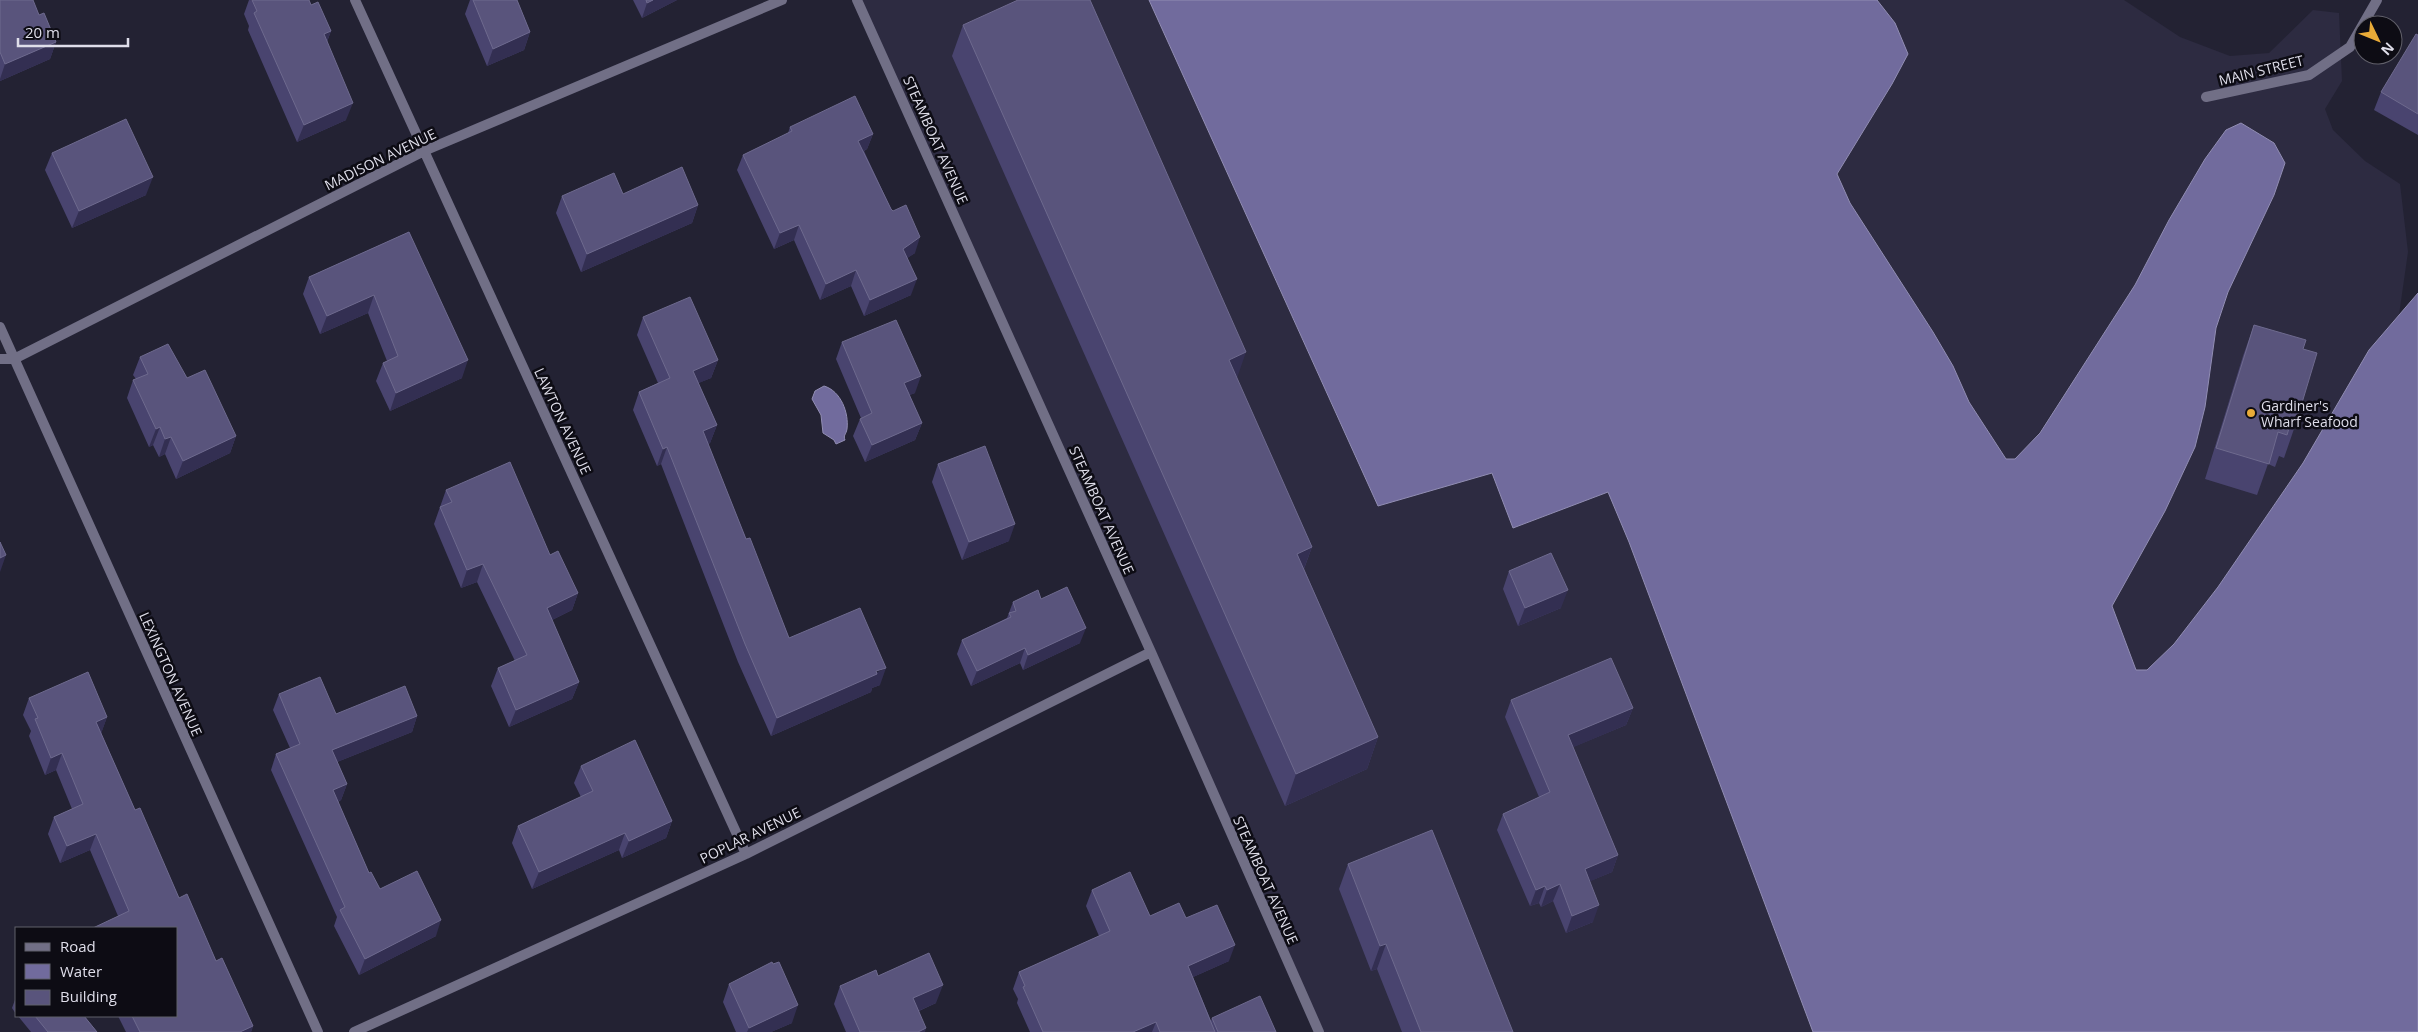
<svg xmlns="http://www.w3.org/2000/svg" width="2418" height="1032" viewBox="0 0 2418 1032" font-family="'Open Sans',sans-serif">
	<style>
		.built { fill: #2d2b41 }
		.water { fill: #716b9d; stroke: #928eb4 }
		.lines { fill: none; stroke-linecap: round; stroke-linejoin: round }
		.street { stroke: #716f86; stroke-width: 10 }
		.wall { fill: #49446f }
		.shaded-wall { fill: #332f52 }
		.building { fill: #59547c; stroke: #6e6a8e }
		.poi-dot { fill: #e9ab38; stroke: #0d0c14; stroke-width: 2 }
		.labels { text-anchor: middle; dominant-baseline: central; stroke-width: 5; stroke-linejoin: round; paint-order: stroke }
		.street-label { font-size: 14px; fill: #dfdeea; stroke: #0d0c14 }
		.poi-label { font-size: 14px; fill: #dfdeea; stroke: #0d0c14; text-anchor: start }
	</style>
	<rect width="100%" height="100%" fill="#232233"/>
	<path class="built" d="M 859,0 L 1149,0 L 1377,505 L 1492,473 L 1514,528 L 1608,492 L 1629,542 L 1813,1032 L 1324,1032 Z
		M 1877,0 L 2124,0 L 2180,37 L 2230,56 L 2269,53 L 2313,10 L 2339,13 L 2342,81 L 2325,109 L 2333,130 L 2365,161 L 2400,184 L 2408,252 L 2399,315 L 2369,350 L 2303,463 L 2218,587 L 2174,644 L 2147,670 L 2136,670 L 2112,606 L 2165,511 L 2195,447 L 2205,407 L 2216,328 L 2228,292 L 2274,195 L 2285,163 L 2274,143 L 2241,123 L 2169,220 L 2135,285 L 2039,433 L 2015,459 L 2006,459 L 1969,402 L 1953,366 L 1933,332 L 1850,203 L 1837,174 L 1892,84 L 1895,23 Z"/>
	<path class="water" d="M 1149,0 L 1877,0 L 1895,23 L 1908,54 L 1892,84 L 1837,174 L 1850,203 L 1933,332 L 1953,366 L 1969,402 L 2006,459 L 2015,459 L 2040,433 L 2135,285 L 2169,220 L 2205,159 L 2226,130 L 2241,123 L 2274,143 L 2285,163 L 2274,195 L 2228,292 L 2216,328 L 2205,407 L 2195,447 L 2165,511 L 2112,606 L 2136,670 L 2147,670 L 2174,644 L 2218,587 L 2303,463 L 2369,350 L 2418,293 L 2418,1032 L 1813,1032 L 1629,542 L 1608,492 L 1513,528 L 1492,473 L 1378,506 Z
		M 824,386 C 841,391 849,413 847,429 C 846,435 843,435 845,440 L 836,444 L 834,440 L 823,433 L 821,415 L 812,399 L 815,391 Z"/>
	<g class="lines">
		<path class="street" d="M 355,0 L 746,854
			M 857,0 L 1151,652 L 1319,1032
			M 2206,97 L 2309,75 L 2350,47 L 2377,0
			M 0,327 L 318,1032
			M 0,359 L 14,359 L 424,151 L 782,0
			M 354,1032 L 746,854 L 1151,652"/>
	</g>
	<path class="wall" d="M 0,0 L 39,15 L 56,42 L 50,59 L 0,81 Z
		M 249,0 L 311,5 L 331,31 L 327,42 L 346,120 L 297,142 L 248,30 L 249,26 L 244,14 Z
		M 470,0 L 517,0 L 530,32 L 524,50 L 487,66 L 465,14 Z
		M 633,0 L 677,0 L 642,18 Z
		M 963,25 L 1237,379 L 1312,547 L 1304,569 L 1378,737 L 1367,769 L 1285,806 L 952,56 Z
		M 2418,35 L 2418,135 L 2374,110 L 2381,92 Z
		M 790,127 L 873,134 L 867,149 L 864,151 L 891,209 L 915,253 L 907,258 L 911,295 L 864,316 L 851,286 L 820,300 L 794,240 L 774,249 L 737,170 L 743,155 L 788,133 Z
		M 52,153 L 146,195 L 72,228 L 45,170 Z
		M 623,194 L 698,205 L 692,223 L 581,272 L 556,213 L 562,196 Z
		M 409,232 L 462,378 L 390,411 L 376,381 L 383,363 L 387,361 L 368,313 L 320,334 L 303,294 L 309,277 Z
		M 643,317 L 718,360 L 711,378 L 698,383 L 717,425 L 710,443 L 708,444 L 746,539 L 789,638 L 880,685 L 872,688 L 871,692 L 771,736 L 738,662 L 661,464 L 657,466 L 633,410 L 639,392 L 658,383 L 637,335 Z
		M 2254,325 L 2303,349 L 2295,426 L 2284,458 L 2279,456 L 2275,467 L 2268,464 L 2257,495 L 2205,479 L 2243,356 Z
		M 842,342 L 915,393 L 909,395 L 922,423 L 915,440 L 865,462 L 853,436 L 860,419 L 861,418 L 836,359 Z
		M 140,357 L 187,378 L 236,436 L 230,453 L 176,479 L 165,454 L 159,457 L 153,445 L 149,447 L 127,398 L 133,380 L 136,379 L 133,375 Z
		M 938,464 L 1009,541 L 962,560 L 932,482 Z
		M 446,490 L 550,555 L 578,593 L 572,610 L 552,620 L 579,682 L 572,699 L 509,727 L 491,686 L 498,668 L 515,661 L 477,582 L 461,588 L 434,524 Z
		M 1509,571 L 1561,608 L 1518,626 L 1503,589 Z
		M 1041,599 L 1080,643 L 1023,670 L 1020,663 L 971,686 L 957,654 L 962,640 L 1007,618 L 1013,602 Z
		M 279,694 L 336,714 L 417,716 L 412,732 L 337,762 L 347,784 L 341,800 L 338,802 L 369,873 L 380,889 L 436,936 L 359,975 L 334,926 L 337,917 L 271,770 L 276,754 L 290,748 L 273,710 Z
		M 29,698 L 107,717 L 101,733 L 135,810 L 179,898 L 253,1026 L 251,1032 L 126,1032 L 118,1016 L 176,1016 L 118,916 L 90,850 L 60,863 L 48,834 L 54,817 L 72,809 L 56,770 L 45,775 L 29,736 L 31,731 L 23,715 Z
		M 1511,700 L 1633,708 L 1626,725 L 1573,747 L 1618,855 L 1612,872 L 1590,881 L 1593,922 L 1566,933 L 1553,901 L 1541,907 L 1539,903 L 1530,906 L 1497,830 L 1503,814 L 1539,797 L 1505,717 Z
		M 581,766 L 672,821 L 666,838 L 622,858 L 619,850 L 532,889 L 512,843 L 518,826 L 581,797 L 574,783 Z
		M 1348,864 L 1513,1032 L 1402,1032 L 1377,969 L 1371,971 L 1339,889 Z
		M 1092,890 L 1150,916 L 1186,918 L 1229,961 L 1193,977 L 1211,1021 L 1212,1018 L 1276,1032 L 1030,1032 L 1017,1003 L 1018,999 L 1013,989 L 1019,972 L 1099,936 L 1086,906 Z
		M 878,976 L 936,1003 L 919,1011 L 925,1032 L 846,1032 L 834,1004 L 840,986 Z
		M 729,984 L 792,1023 L 771,1032 L 736,1032 L 723,1002 Z
		M 16,997 L 16,1014 L 12,1008 Z
		M 18,1016 L 84,1016 L 97,1032 L 31,1032 Z"/>
	<path class="shaded-wall" d="M 653,0 L 677,0 L 642,18 L 647,3 Z
		M 331,31 L 324,49 L 324,34 Z
		M 530,32 L 524,50 L 487,66 L 493,49 Z
		M 56,42 L 50,59 L 0,81 L 0,79 L 5,64 Z
		M 353,103 L 346,120 L 297,142 L 304,125 Z
		M 873,134 L 867,149 L 853,156 L 858,141 Z
		M 153,177 L 146,195 L 72,228 L 79,211 Z
		M 698,205 L 692,223 L 581,272 L 587,254 Z
		M 799,225 L 794,240 L 774,249 L 780,233 Z
		M 920,237 L 915,253 L 897,265 L 903,249 Z
		M 856,270 L 851,286 L 820,300 L 826,284 Z
		M 917,279 L 911,295 L 864,316 L 870,300 Z
		M 374,295 L 368,313 L 320,334 L 327,316 Z
		M 1246,352 L 1235,384 L 1229,360 Z
		M 468,360 L 462,378 L 390,411 L 396,393 Z
		M 718,360 L 711,378 L 687,388 L 693,371 Z
		M 921,376 L 915,393 L 898,400 L 904,383 Z
		M 922,423 L 915,440 L 865,462 L 872,445 Z
		M 717,425 L 710,443 L 696,449 L 703,431 Z
		M 160,427 L 153,445 L 149,447 L 156,429 Z
		M 236,436 L 230,453 L 176,479 L 183,461 Z
		M 171,437 L 165,454 L 159,457 L 165,439 Z
		M 667,447 L 661,464 L 657,466 L 663,449 Z
		M 1015,524 L 1009,541 L 962,560 L 969,542 Z
		M 1312,547 L 1300,579 L 1297,554 Z
		M 6,555 L 0,572 L 0,558 Z
		M 483,564 L 477,582 L 461,588 L 467,570 Z
		M 1568,590 L 1561,608 L 1518,626 L 1525,608 Z
		M 578,593 L 572,610 L 540,626 L 547,608 Z
		M 1086,628 L 1080,643 L 1023,670 L 1028,655 Z
		M 1025,648 L 1020,663 L 971,686 L 977,671 Z
		M 886,668 L 880,685 L 872,688 L 871,692 L 771,736 L 777,718 Z
		M 579,682 L 572,699 L 509,727 L 516,710 Z
		M 1633,708 L 1626,725 L 1562,752 L 1568,735 Z
		M 417,716 L 412,732 L 327,766 L 332,750 Z
		M 107,717 L 101,734 L 96,722 Z
		M 1378,737 L 1367,769 L 1285,806 L 1296,774 Z
		M 62,753 L 56,770 L 45,775 L 51,758 Z
		M 347,784 L 341,800 L 327,806 L 333,790 Z
		M 672,821 L 666,838 L 622,858 L 629,841 Z
		M 625,833 L 619,850 L 532,889 L 539,872 Z
		M 96,834 L 90,850 L 60,863 L 67,846 Z
		M 1618,855 L 1612,872 L 1579,886 L 1585,869 Z
		M 1560,884 L 1553,901 L 1541,907 L 1547,890 Z
		M 1545,886 L 1539,903 L 1530,906 L 1536,890 Z
		M 1599,905 L 1593,922 L 1566,933 L 1572,916 Z
		M 441,920 L 436,936 L 359,975 L 365,959 Z
		M 1386,944 L 1377,969 L 1371,971 L 1380,946 Z
		M 1235,945 L 1229,961 L 1182,982 L 1188,966 Z
		M 943,985 L 936,1003 L 907,1016 L 913,998 Z
		M 798,1005 L 792,1023 L 771,1032 L 747,1032 L 749,1028 Z
		M 1156,1022 L 1152,1032 L 1133,1032 Z
		M 253,1026 L 251,1032 L 240,1032 Z
		M 926,1028 L 925,1032 L 918,1032 Z"/>
	<path class="building" d="M 0,0 L 33,0 L 39,15 L 44,13 L 56,42 L 5,64 L 0,52 Z
		M 252,0 L 309,0 L 311,5 L 318,2 L 331,31 L 324,34 L 353,103 L 304,125 L 254,13 L 257,11 Z
		M 473,0 L 517,0 L 530,32 L 493,49 Z
		M 646,0 L 653,0 L 647,3 Z
		M 1018,0 L 1090,0 L 1246,352 L 1229,360 L 1312,547 L 1297,554 L 1378,737 L 1296,774 L 963,25 Z
		M 2416,34 L 2418,35 L 2418,114 L 2381,92 Z
		M 855,96 L 873,134 L 858,141 L 891,209 L 893,211 L 906,205 L 920,237 L 903,249 L 917,279 L 870,300 L 856,270 L 826,284 L 799,225 L 780,233 L 743,155 L 792,131 L 790,127 Z
		M 126,119 L 153,177 L 79,211 L 52,153 Z
		M 682,167 L 698,205 L 587,254 L 562,196 L 614,173 L 623,194 Z
		M 409,232 L 468,360 L 396,393 L 383,363 L 398,356 L 374,295 L 327,316 L 309,277 Z
		M 690,297 L 718,360 L 693,371 L 717,425 L 703,431 L 746,539 L 750,538 L 789,638 L 860,608 L 886,668 L 876,671 L 877,674 L 777,718 L 745,644 L 667,447 L 663,449 L 639,392 L 670,378 L 643,317 Z
		M 896,320 L 921,376 L 904,383 L 922,423 L 872,445 L 860,419 L 872,413 L 842,342 Z
		M 2254,325 L 2306,340 L 2303,349 L 2317,353 L 2295,426 L 2290,425 L 2287,435 L 2278,432 L 2269,464 L 2216,448 Z
		M 168,344 L 187,378 L 205,370 L 236,436 L 183,461 L 171,437 L 165,439 L 160,427 L 156,429 L 133,380 L 148,374 L 140,357 Z
		M 985,446 L 1015,524 L 969,542 L 938,464 Z
		M 510,462 L 550,555 L 558,551 L 578,593 L 547,608 L 579,682 L 516,710 L 498,668 L 527,655 L 483,564 L 467,570 L 440,507 L 452,502 L 446,490 Z
		M 0,542 L 6,555 L 0,558 Z
		M 1551,553 L 1568,590 L 1525,608 L 1509,571 Z
		M 1067,587 L 1086,628 L 1028,655 L 1025,648 L 977,671 L 962,640 L 1011,617 L 1009,613 L 1016,611 L 1013,602 L 1038,590 L 1041,599 Z
		M 1611,658 L 1633,708 L 1568,735 L 1618,855 L 1585,869 L 1599,905 L 1572,916 L 1560,884 L 1547,890 L 1545,886 L 1536,890 L 1503,814 L 1550,792 L 1511,700 Z
		M 88,672 L 107,717 L 96,722 L 135,810 L 140,808 L 179,898 L 187,894 L 216,961 L 222,958 L 253,1026 L 240,1032 L 140,1032 L 132,1016 L 176,1016 L 176,928 L 93,928 L 129,911 L 96,834 L 67,846 L 54,817 L 83,804 L 62,753 L 51,758 L 35,719 L 38,718 L 29,698 Z
		M 320,677 L 336,714 L 405,686 L 417,716 L 332,750 L 347,784 L 333,790 L 369,873 L 371,872 L 380,889 L 417,871 L 441,920 L 365,959 L 340,910 L 345,907 L 276,754 L 300,744 L 279,694 Z
		M 635,740 L 672,821 L 629,841 L 625,833 L 539,872 L 518,826 L 593,791 L 581,766 Z
		M 1432,830 L 1513,1032 L 1421,1032 L 1386,944 L 1380,946 L 1348,864 Z
		M 1130,872 L 1150,916 L 1179,903 L 1186,918 L 1217,905 L 1235,945 L 1188,966 L 1215,1032 L 1160,1032 L 1156,1022 L 1133,1032 L 1043,1032 L 1023,987 L 1025,986 L 1019,972 L 1110,931 L 1092,890 Z
		M 929,953 L 943,985 L 913,998 L 926,1028 L 918,1032 L 860,1032 L 840,986 L 876,970 L 878,976 Z
		M 772,962 L 773,964 L 779,962 L 798,1005 L 749,1028 L 729,984 Z
		M 1260,996 L 1276,1032 L 1218,1032 L 1212,1018 Z
		M 35,1016 L 84,1016 L 97,1032 L 48,1032 Z"/>
	<circle class="poi-dot" cx="2251" cy="413" r="5"/>
	<g class="labels">
		<g class="street-label">
			<text transform="translate(2261 70) rotate(-14)">MAIN STREET</text>
			<text transform="translate(936 140) rotate(66)">STEAMBOAT AVENUE</text>
			<text transform="translate(380 159) rotate(-26)">MADISON AVENUE</text>
			<text transform="translate(563 421) rotate(65)">LAWTON AVENUE</text>
			<text transform="translate(1102 510) rotate(66)">STEAMBOAT AVENUE</text>
			<text transform="translate(171 674) rotate(66)">LEXINGTON AVENUE</text>
			<text transform="translate(750 835) rotate(-26)">POPLAR AVENUE</text>
			<text transform="translate(1266 880) rotate(66)">STEAMBOAT AVENUE</text>
		</g>
		<g class="poi-label">
			<text x="2261" y="405">Gardiner's<tspan x="2261" dy="16">Wharf Seafood</tspan></text>
		</g>
	</g>
	<rect x="15" y="927" width="162" height="90" fill="#0d0c14" stroke="#61606a"/>
	<rect x="25" y="943" width="25" height="8" fill="#716f86" stroke="#61606a"/>
	<text x="60" y="952" font-size="15" fill="#dfdeea">Road</text>
	<rect x="25" y="964" width="25" height="15" fill="#716b9d" stroke="#61606a"/>
	<text x="60" y="977" font-size="15" fill="#dfdeea">Water</text>
	<rect x="25" y="990" width="25" height="15" fill="#59547c" stroke="#61606a"/>
	<text x="60" y="1002" font-size="15" fill="#dfdeea">Building</text>
	<g transform="translate(2378 40) rotate(133)"><circle r="24" fill="#0d0c14" stroke="#61606a"/>
	<path d="M0-4L9 19L0 12L-9 19Z" fill="#e9ab38"/>
	<text y="-8" font-size="14" font-weight="bold" text-anchor="middle" fill="#dfdeea">N</text>
	</g>
	<path d="M18 38v8h110v-8" fill="none" stroke="#dfdeea" stroke-width="2.5"/>
	<text x="25" y="38" font-size="15" fill="#dfdeea" stroke="#0d0c14" stroke-width="4" paint-order="stroke">20 m</text>
</svg>
